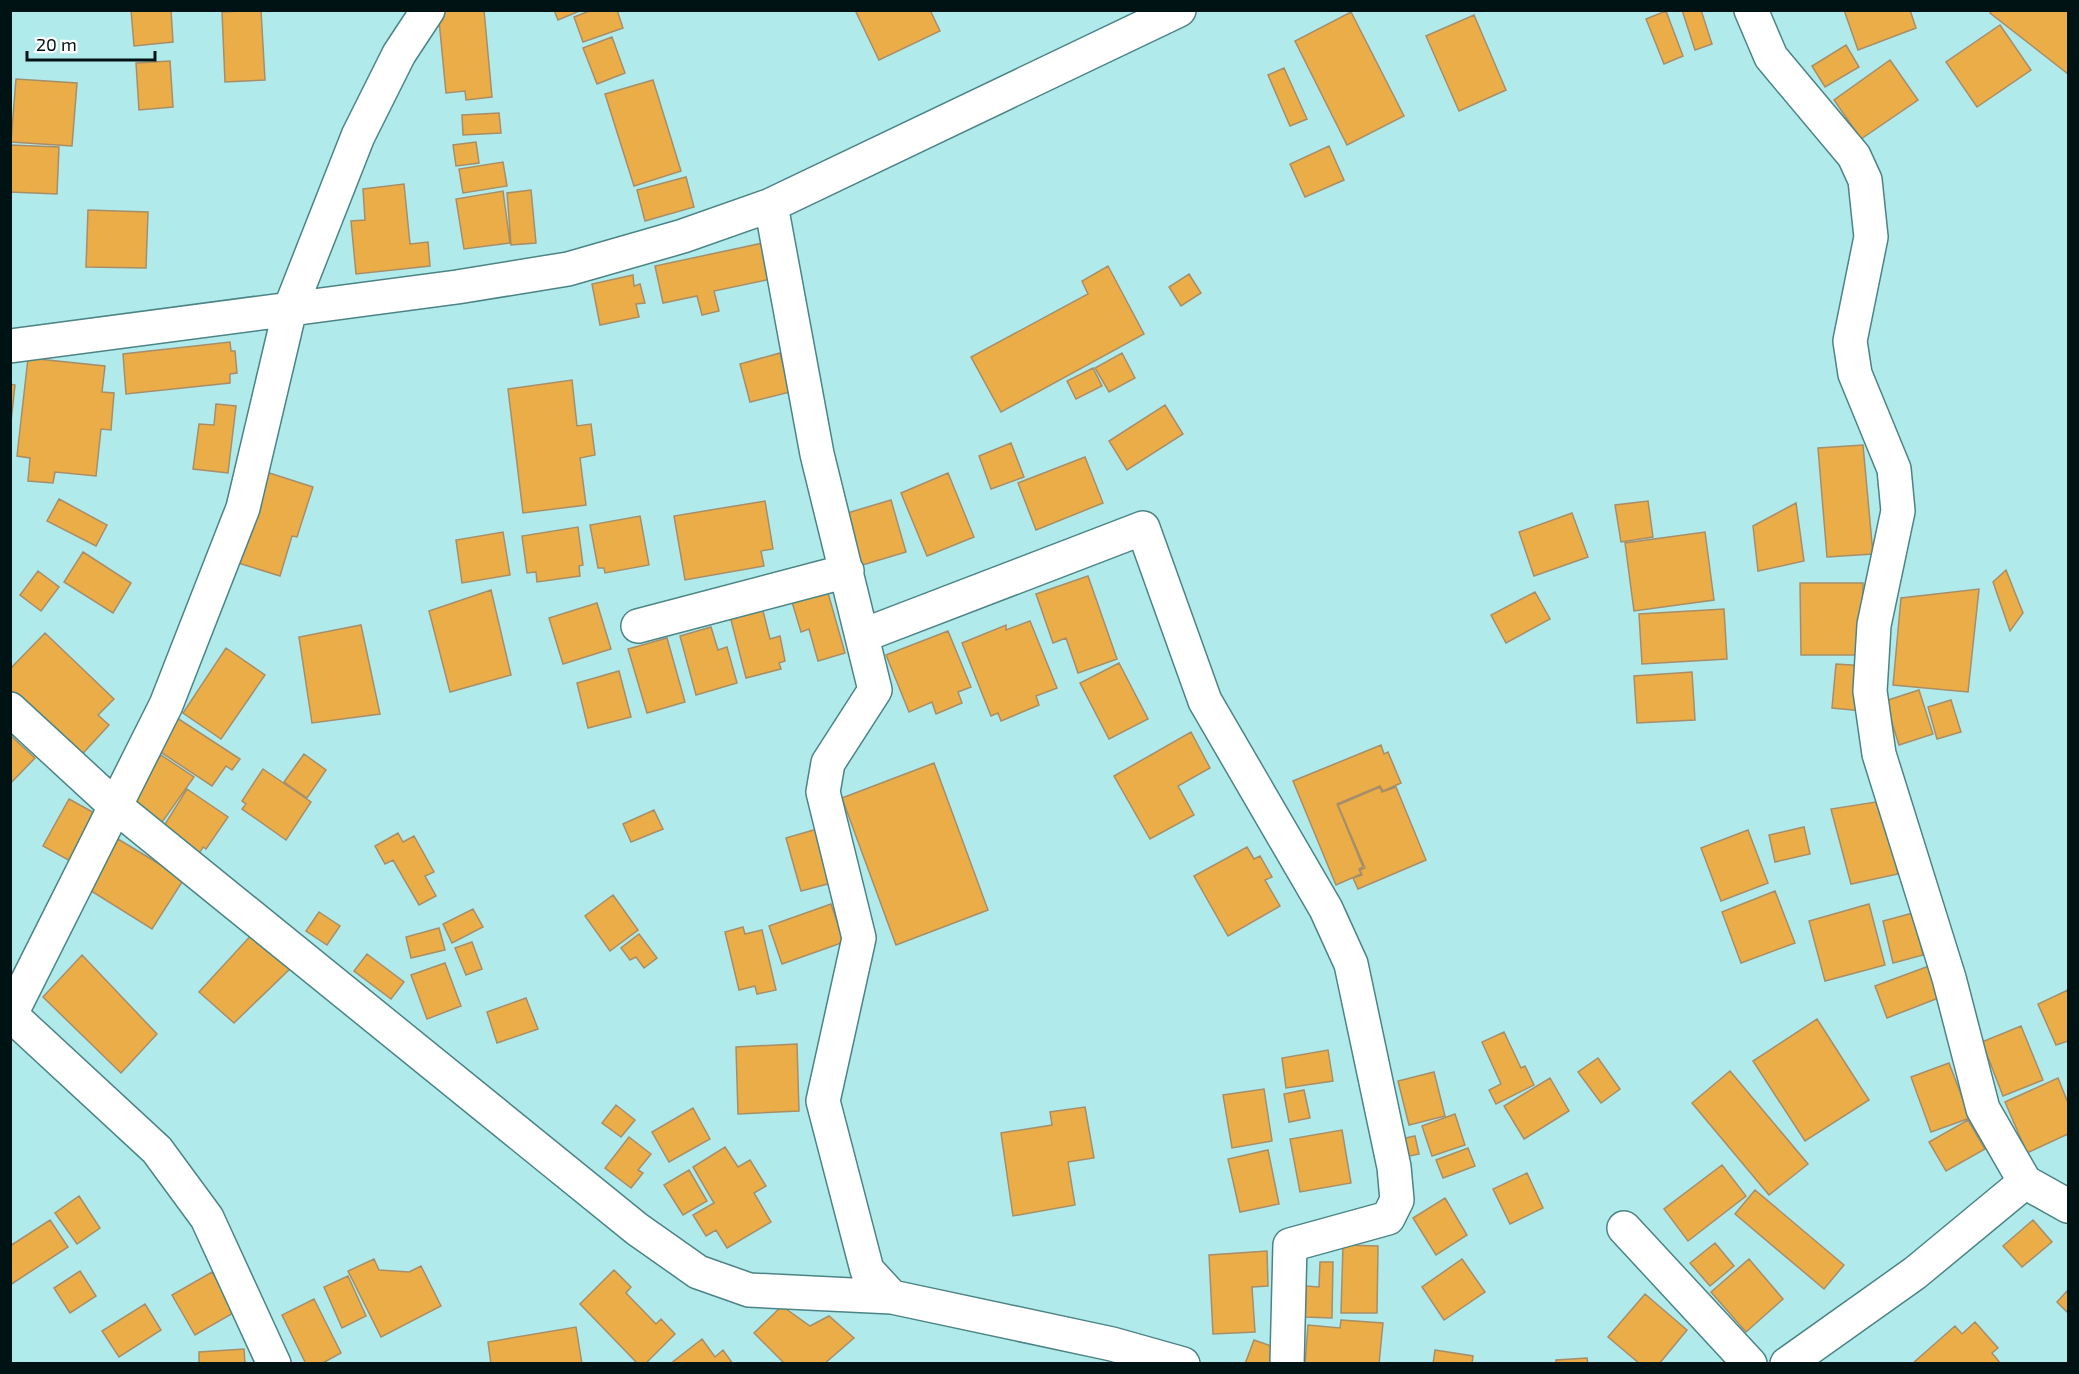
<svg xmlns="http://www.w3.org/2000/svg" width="2079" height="1374" viewBox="0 0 2079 1374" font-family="'Exo 2',sans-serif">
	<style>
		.building { fill: #eaad47; stroke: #a78e69; stroke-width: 1.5 }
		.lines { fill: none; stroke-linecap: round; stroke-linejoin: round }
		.minor-casing { stroke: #4c8485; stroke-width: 36 }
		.minor { stroke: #fff; stroke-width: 33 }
	</style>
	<rect width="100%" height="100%" fill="#b0eaeb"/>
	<path class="building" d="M 131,10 L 171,10 L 173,42 L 134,46 Z
		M 261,10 L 265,80 L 225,82 L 222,12 Z
		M 438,10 L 484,10 L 492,97 L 466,100 L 465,91 L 446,93 Z
		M 554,10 L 582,10 L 558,20 Z
		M 592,10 L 617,10 L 623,28 L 583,42 L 574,17 Z
		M 855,10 L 930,10 L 940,31 L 879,60 Z
		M 1682,10 L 1701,10 L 1712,44 L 1695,50 Z
		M 1844,10 L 1910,10 L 1916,28 L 1858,50 Z
		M 1992,10 L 2068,10 L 2068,74 L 1990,13 Z
		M 1666,11 L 1683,56 L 1664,64 L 1646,19 Z
		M 1351,12 L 1404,116 L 1347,145 L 1295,41 Z
		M 1474,15 L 1506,90 L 1459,111 L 1426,36 Z
		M 2000,25 L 2031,70 L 1977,107 L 1946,62 Z
		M 612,37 L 625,73 L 597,84 L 583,48 Z
		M 1846,45 L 1859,67 L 1825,87 L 1812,66 Z
		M 1890,60 L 1918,100 L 1861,139 L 1834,100 Z
		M 170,61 L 173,107 L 139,110 L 136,63 Z
		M 1284,68 L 1307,119 L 1290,126 L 1268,75 Z
		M 16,79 L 77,83 L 72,146 L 11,142 Z
		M 653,80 L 681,171 L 634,186 L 605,94 Z
		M 499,113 L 501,133 L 463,135 L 462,115 Z
		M 476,142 L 479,163 L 456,166 L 453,145 Z
		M 10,145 L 59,147 L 57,194 L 10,192 Z
		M 1329,146 L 1344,180 L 1305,197 L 1290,164 Z
		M 503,162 L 507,186 L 463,193 L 459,169 Z
		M 686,177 L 694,207 L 645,221 L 637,190 Z
		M 404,184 L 410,244 L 428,242 L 430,266 L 356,274 L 351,221 L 365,220 L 363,189 Z
		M 531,190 L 536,243 L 511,245 L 507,193 Z
		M 503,191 L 510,243 L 464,249 L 456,199 Z
		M 88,210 L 148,212 L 146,268 L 86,267 Z
		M 763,243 L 771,279 L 714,291 L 719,311 L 702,315 L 697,296 L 663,303 L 655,266 Z
		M 1108,266 L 1144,334 L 1001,412 L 971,357 L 1088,294 L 1082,281 Z
		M 1189,274 L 1201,293 L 1181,306 L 1169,287 Z
		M 633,275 L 634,286 L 640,284 L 645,303 L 636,304 L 639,317 L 600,325 L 592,284 Z
		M 230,342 L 231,351 L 235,351 L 237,373 L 230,374 L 230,383 L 126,394 L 123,354 Z
		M 780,353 L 790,392 L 750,402 L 740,364 Z
		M 1122,353 L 1135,378 L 1109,392 L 1095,368 Z
		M 28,358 L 105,366 L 102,392 L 114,393 L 111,430 L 101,429 L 96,476 L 55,472 L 53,483 L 28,481 L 30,458 L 17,456 Z
		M 1093,368 L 1102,386 L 1076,399 L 1067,381 Z
		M 572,380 L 577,426 L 591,424 L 595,455 L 580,458 L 586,505 L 523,513 L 508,389 Z
		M 10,384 L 15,385 L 10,431 Z
		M 216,404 L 236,406 L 228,473 L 193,469 L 199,424 L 214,425 Z
		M 1165,405 L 1183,434 L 1127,470 L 1109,441 Z
		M 1011,443 L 1024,477 L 991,489 L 979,456 Z
		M 1863,445 L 1873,554 L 1827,557 L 1818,448 Z
		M 1085,457 L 1103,503 L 1036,530 L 1018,483 Z
		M 260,470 L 313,487 L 297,537 L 292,536 L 280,576 L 232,561 Z
		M 948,473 L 974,537 L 927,556 L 901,493 Z
		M 59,499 L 107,525 L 96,546 L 47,521 Z
		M 891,500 L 906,552 L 859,566 L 844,514 Z
		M 765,501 L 773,549 L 761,551 L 764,566 L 685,580 L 674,516 Z
		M 1648,501 L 1653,537 L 1621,542 L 1615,505 Z
		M 1796,503 L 1804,561 L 1758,571 L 1753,526 Z
		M 1572,513 L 1588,557 L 1534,576 L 1519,532 Z
		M 640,516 L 649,565 L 605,573 L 604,568 L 598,568 L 590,525 Z
		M 578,527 L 583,565 L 579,566 L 580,576 L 537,582 L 536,572 L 527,573 L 522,536 Z
		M 503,532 L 510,575 L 462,583 L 456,540 Z
		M 1705,532 L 1714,600 L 1634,611 L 1625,543 Z
		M 83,552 L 131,583 L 113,613 L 64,582 Z
		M 2006,570 L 2023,613 L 2010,631 L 1993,582 Z
		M 38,571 L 59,587 L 41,611 L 20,595 Z
		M 1088,576 L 1117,659 L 1078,673 L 1066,638 L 1053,643 L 1036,594 Z
		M 1800,583 L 1863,583 L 1863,655 L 1801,655 Z
		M 1979,589 L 1968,692 L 1893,685 L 1901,598 Z
		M 491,590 L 511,675 L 450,692 L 429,611 Z
		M 1535,592 L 1550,619 L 1506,643 L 1491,615 Z
		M 828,593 L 845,653 L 818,661 L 809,629 L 801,632 L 792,602 Z
		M 597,603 L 611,649 L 563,664 L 549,618 Z
		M 762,607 L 770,639 L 780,636 L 785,661 L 779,663 L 781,669 L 746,678 L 730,616 Z
		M 1724,609 L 1727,659 L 1642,664 L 1639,614 Z
		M 1030,621 L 1057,688 L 1036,696 L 1039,705 L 1001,721 L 998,713 L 991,716 L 962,643 L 1006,625 L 1006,630 Z
		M 361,625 L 380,714 L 312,723 L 299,637 Z
		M 711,627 L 718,650 L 727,647 L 737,683 L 696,695 L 680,636 Z
		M 948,631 L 971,687 L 958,692 L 962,703 L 936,714 L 932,702 L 909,712 L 886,655 Z
		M 45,633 L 114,699 L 98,715 L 109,725 L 75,762 L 10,702 L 10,669 Z
		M 667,638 L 685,702 L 647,713 L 628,649 Z
		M 226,648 L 265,675 L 221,739 L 183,713 Z
		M 1119,663 L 1148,719 L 1109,739 L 1080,683 Z
		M 1836,664 L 1867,666 L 1863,711 L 1832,708 Z
		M 619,671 L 631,717 L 588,728 L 577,683 Z
		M 1692,672 L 1695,720 L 1637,723 L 1634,676 Z
		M 1919,690 L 1933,734 L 1899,745 L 1885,701 Z
		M 1951,700 L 1961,732 L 1937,739 L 1928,707 Z
		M 174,716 L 240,759 L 232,770 L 226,766 L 212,786 L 153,747 Z
		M 1191,732 L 1210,768 L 1178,786 L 1194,815 L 1150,839 L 1114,776 Z
		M 10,735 L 35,758 L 10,784 Z
		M 1381,745 L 1384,754 L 1388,752 L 1401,783 L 1383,791 L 1380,786 L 1337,804 L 1363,867 L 1359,869 L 1361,874 L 1336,885 L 1293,781 Z
		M 304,754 L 326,770 L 307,798 L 284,782 Z
		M 161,755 L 194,777 L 160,825 L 127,803 Z
		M 934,763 L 988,910 L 896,945 L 842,798 Z
		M 263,769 L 311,802 L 286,840 L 242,809 L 246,804 L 242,801 Z
		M 1380,787 L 1382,792 L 1396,787 L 1426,860 L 1358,889 L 1353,878 L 1362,875 L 1360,870 L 1365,868 L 1338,805 Z
		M 187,789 L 228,817 L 206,849 L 203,847 L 199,854 L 162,829 Z
		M 69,799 L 98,815 L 72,862 L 43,846 Z
		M 1882,801 L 1898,874 L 1851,884 L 1831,809 Z
		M 654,810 L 663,829 L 631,842 L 623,824 Z
		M 824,827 L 839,881 L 801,891 L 786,838 Z
		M 1804,827 L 1810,854 L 1775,862 L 1769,835 Z
		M 1748,830 L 1768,883 L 1721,901 L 1701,848 Z
		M 398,833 L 403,842 L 414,836 L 434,872 L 425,876 L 436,896 L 419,905 L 393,860 L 385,864 L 375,846 Z
		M 118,839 L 184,879 L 152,929 L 88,889 Z
		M 1247,847 L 1254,859 L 1260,856 L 1272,877 L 1265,880 L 1280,906 L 1228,936 L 1194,876 Z
		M 1775,891 L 1795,943 L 1741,963 L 1722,912 Z
		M 613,895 L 638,930 L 610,951 L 585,916 Z
		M 831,904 L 844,942 L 782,964 L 769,926 Z
		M 1869,904 L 1885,965 L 1825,981 L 1809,921 Z
		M 473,909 L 483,927 L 452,943 L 443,924 Z
		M 319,912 L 340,926 L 327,945 L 306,931 Z
		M 1913,913 L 1923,955 L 1893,963 L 1883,921 Z
		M 743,927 L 745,934 L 762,930 L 776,990 L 757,994 L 755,986 L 739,990 L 725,932 Z
		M 439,928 L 445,950 L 411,958 L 406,937 Z
		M 256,930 L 295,964 L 234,1023 L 199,992 Z
		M 639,934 L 657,958 L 644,968 L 636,957 L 630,960 L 621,948 Z
		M 472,942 L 482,969 L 466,975 L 455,948 Z
		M 367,954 L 404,982 L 391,999 L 354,971 Z
		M 82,955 L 157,1034 L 121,1073 L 43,997 Z
		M 445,963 L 461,1006 L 427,1019 L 411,975 Z
		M 1929,966 L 1941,997 L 1887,1018 L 1875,986 Z
		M 2068,990 L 2068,1041 L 2056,1045 L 2038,1004 Z
		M 526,998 L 538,1029 L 497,1043 L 487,1012 Z
		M 1817,1019 L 1869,1100 L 1805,1141 L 1753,1061 Z
		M 2021,1026 L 2043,1080 L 2003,1096 L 1982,1042 Z
		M 1504,1032 L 1521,1068 L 1525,1066 L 1534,1085 L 1496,1104 L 1489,1090 L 1501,1084 L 1482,1042 Z
		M 797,1044 L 799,1111 L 738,1114 L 736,1047 Z
		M 1328,1050 L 1333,1081 L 1286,1088 L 1282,1058 Z
		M 1598,1058 L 1620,1089 L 1601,1103 L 1578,1072 Z
		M 1949,1063 L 1970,1118 L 1931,1132 L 1911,1077 Z
		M 1730,1071 L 1808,1164 L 1769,1195 L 1692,1103 Z
		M 1434,1072 L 1445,1116 L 1409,1125 L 1398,1081 Z
		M 1550,1078 L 1569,1111 L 1524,1139 L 1504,1106 Z
		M 2058,1078 L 2068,1103 L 2068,1134 L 2027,1153 L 2005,1102 Z
		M 1264,1089 L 1272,1141 L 1232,1148 L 1223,1095 Z
		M 1304,1090 L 1310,1118 L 1289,1122 L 1284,1094 Z
		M 616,1105 L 635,1120 L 621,1137 L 602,1123 Z
		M 1085,1107 L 1094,1158 L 1068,1162 L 1075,1205 L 1013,1216 L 1001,1133 L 1052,1125 L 1050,1112 Z
		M 693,1108 L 710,1139 L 669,1162 L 652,1132 Z
		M 1455,1114 L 1465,1145 L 1432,1156 L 1422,1126 Z
		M 1968,1120 L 1985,1149 L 1946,1171 L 1929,1142 Z
		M 1342,1130 L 1351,1183 L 1300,1192 L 1290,1139 Z
		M 1415,1136 L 1419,1154 L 1400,1158 L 1396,1140 Z
		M 629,1137 L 651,1154 L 638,1170 L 643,1173 L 631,1188 L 605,1168 Z
		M 725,1147 L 738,1167 L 750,1160 L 766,1186 L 754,1193 L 771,1222 L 727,1248 L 716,1230 L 706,1236 L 693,1215 L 714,1203 L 693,1167 Z
		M 1468,1148 L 1475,1166 L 1443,1178 L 1436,1160 Z
		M 1268,1150 L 1279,1204 L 1240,1212 L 1228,1159 Z
		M 1722,1165 L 1746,1196 L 1688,1241 L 1664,1209 Z
		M 689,1170 L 707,1201 L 683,1215 L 664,1185 Z
		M 1527,1173 L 1543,1208 L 1510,1224 L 1493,1189 Z
		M 1755,1190 L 1844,1265 L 1824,1289 L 1735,1214 Z
		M 79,1196 L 100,1228 L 77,1244 L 55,1213 Z
		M 1445,1198 L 1467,1235 L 1436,1255 L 1413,1218 Z
		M 50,1220 L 68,1247 L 10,1285 L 10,1246 Z
		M 2033,1220 L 2052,1242 L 2022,1267 L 2003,1246 Z
		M 1715,1243 L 1734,1266 L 1710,1286 L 1690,1263 Z
		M 1343,1245 L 1378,1246 L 1377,1313 L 1341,1313 Z
		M 1267,1251 L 1268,1286 L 1252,1287 L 1255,1332 L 1213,1334 L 1209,1255 Z
		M 374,1259 L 379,1270 L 409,1272 L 421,1266 L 441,1306 L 381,1337 L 348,1271 Z
		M 1462,1259 L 1485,1292 L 1444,1320 L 1422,1287 Z
		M 1749,1259 L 1783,1299 L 1746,1332 L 1711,1292 Z
		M 1320,1262 L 1333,1262 L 1332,1318 L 1305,1317 L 1306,1286 L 1319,1287 Z
		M 614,1270 L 631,1287 L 626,1293 L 656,1324 L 661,1319 L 675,1334 L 645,1364 L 638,1364 L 580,1304 Z
		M 80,1271 L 96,1296 L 70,1313 L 54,1288 Z
		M 212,1272 L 235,1312 L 195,1335 L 172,1295 Z
		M 348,1276 L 366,1316 L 342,1328 L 324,1287 Z
		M 2068,1290 L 2068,1313 L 2057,1302 Z
		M 1645,1294 L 1687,1330 L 1659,1364 L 1640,1364 L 1608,1337 Z
		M 314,1299 L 341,1353 L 321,1364 L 306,1364 L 282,1315 Z
		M 145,1304 L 161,1330 L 119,1357 L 102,1331 Z
		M 782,1306 L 810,1326 L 829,1316 L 854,1338 L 824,1364 L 785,1364 L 754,1333 Z
		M 1341,1320 L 1383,1323 L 1379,1364 L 1305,1364 L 1308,1325 L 1340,1328 Z
		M 1975,1322 L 1998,1348 L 1992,1353 L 2001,1364 L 1912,1364 L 1955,1326 L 1962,1334 Z
		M 576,1327 L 582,1364 L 491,1364 L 488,1342 Z
		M 702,1339 L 715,1357 L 723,1350 L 733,1364 L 670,1364 Z
		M 1254,1340 L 1277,1348 L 1271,1364 L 1245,1364 Z
		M 244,1349 L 245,1364 L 199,1364 L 199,1352 Z
		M 1435,1350 L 1473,1356 L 1472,1364 L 1433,1364 Z
		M 1587,1358 L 1588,1364 L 1556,1364 L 1556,1360 Z"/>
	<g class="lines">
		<g class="minor-casing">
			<path id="minor" d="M 1751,10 L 1771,57 L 1854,156 L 1865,180 L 1871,237 L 1850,341 L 1855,374 L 1894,469 L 1898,511 L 1874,625 L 1870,691 L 1879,754 L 1949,978 L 1983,1109 L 2025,1182
				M 771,205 L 817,454 L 875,690 L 828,763 L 823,792 L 859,938 L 823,1101 L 867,1270 L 892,1297
				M 10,346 L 457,287 L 568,269 L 683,236 L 771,205 L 1179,10
				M 638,626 L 847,571
				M 864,635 L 1143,528 L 1205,701 L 1326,909 L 1351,964 L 1394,1167 L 1397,1200 L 1388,1218 L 1290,1245 L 1287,1364
				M 10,709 L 114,805 L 637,1229 L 698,1272 L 749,1290 L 892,1297 L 1112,1344 L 1183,1364
				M 10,1014 L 157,1150 L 207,1218 L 274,1364
				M 10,1016 L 166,705 L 243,508 L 290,309 L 358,136 L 399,54 L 428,10
				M 1624,1228 L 1750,1364
				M 1787,1364 L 1915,1273 L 2025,1182 L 2068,1206"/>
		</g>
		<use href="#minor" class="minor"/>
	</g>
	<rect width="2079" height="1374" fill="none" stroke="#001314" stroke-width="24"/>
	<path d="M27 51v9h128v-9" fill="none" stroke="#001314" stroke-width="3"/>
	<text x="36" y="51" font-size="18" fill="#001314" stroke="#fefefe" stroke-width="4.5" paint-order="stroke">20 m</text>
</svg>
